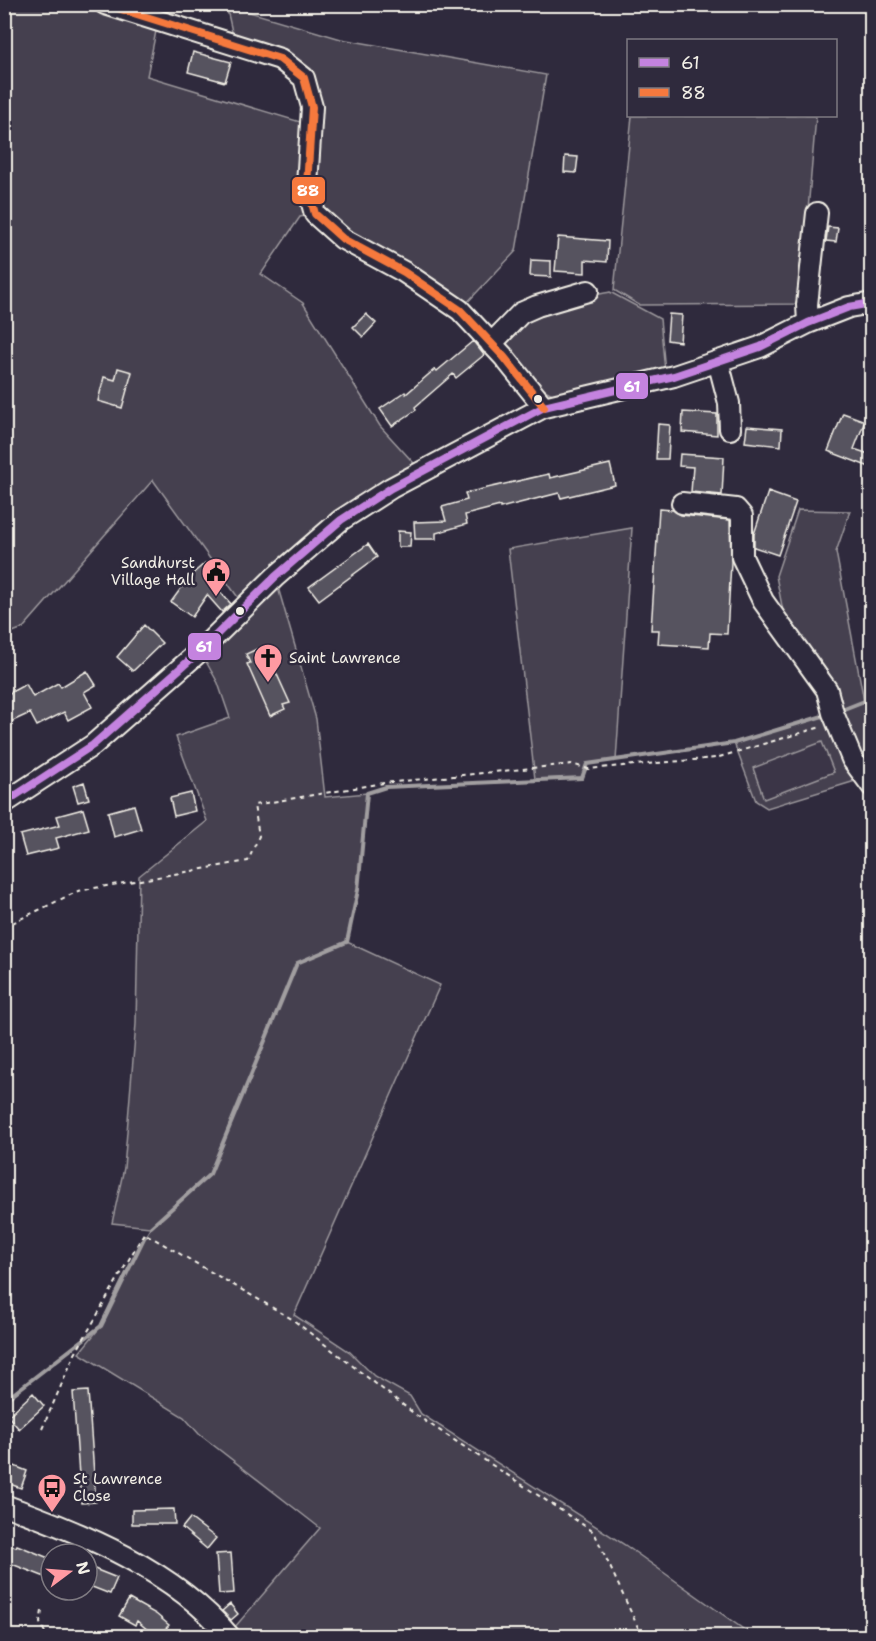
<svg xmlns="http://www.w3.org/2000/svg" width="876" height="1641" viewBox="0 0 876 1641" font-family="'Shantell Sans',sans-serif">
	<style>
		.built { fill: #3b3647 }
		.green { fill: #454050; stroke: #9c989c; stroke-width: 1.5; fill-rule: evenodd }
		.lines { fill: none; stroke-linecap: round; stroke-linejoin: round }
		.stream { stroke: #a19ea0; stroke-width: 4 }
		.building { fill: #56525f; stroke: #f4f1e8; stroke-width: 1.5 }
		.minor-casing { stroke: #f4f1e8; stroke-width: 24 }
		.path { stroke: #f4f1e8; stroke-width: 2; stroke-dasharray: 4.5 4.5; stroke-linecap: butt }
		.minor { stroke: #2f2a3d; stroke-width: 20 }
		.bus-1-casing { stroke: #2f2a3d; stroke-width: 12 }
		.bus-2-casing { stroke: #2f2a3d; stroke-width: 12 }
		.bus-1 { stroke: #c483df; stroke-width: 8 }
		.bus-2 { stroke: #f6793e; stroke-width: 8 }
		.bus-dot { fill: #f4f1e8; stroke: #2f2a3d; stroke-width: 2 }
		.labels { text-anchor: middle; dominant-baseline: central; stroke-width: 5; stroke-linejoin: round; paint-order: stroke }
		.poi-label { font-size: 15px; fill: #f4f1e8; stroke: #2f2a3d; text-anchor: start }
		.line-badge { stroke: #2f2a3d; stroke-width: 2 }
		.badge-label { font-size: 16px; text-anchor: middle; font-weight: bold; fill: #fff }
	</style>
	<rect width="100%" height="100%" fill="#2f2a3d"/>
	<filter id="ink" filterUnits="userSpaceOnUse"><feTurbulence type="fractalNoise" baseFrequency=".0167" numOctaves="2"/><feDisplacementMap in="SourceGraphic" scale="12" xChannelSelector="R" yChannelSelector="G"/><feConvolveMatrix kernelMatrix="1 2 1 2 8 2 1 2 1" color-interpolation-filters="sRGB"/></filter>
	<g filter="url(#ink)">
		<path class="built" d="M 822,742 L 834,772 L 764,799 L 752,769 Z"/>
		<path class="green" d="M 4,5 L 105,5 L 158,21 L 147,76 L 310,125 L 304,78 L 235,45 L 226,5 L 341,39 L 546,75 L 516,251 L 460,310 L 315,214 L 300,217 L 261,274 L 303,303 L 380,426 L 421,471 L 275,577 L 316,719 L 325,797 L 367,793 L 358,890 L 347,942 L 440,985 L 294,1315 L 350,1352 L 374,1376 L 410,1396 L 421,1414 L 625,1545 L 753,1636 L 229,1636 L 228,1635 L 320,1528 L 199,1434 L 184,1417 L 79,1353 L 101,1326 L 140,1245 L 151,1227 L 112,1223 L 124,1168 L 136,1024 L 139,876 L 207,821 L 176,737 L 230,718 L 218,683 L 200,651 L 245,607 L 153,480 L 23,628 L 5,635 Z
			M 632,116 L 816,116 L 800,304 L 639,305 L 614,290 Z
			M 610,292 L 660,319 L 665,371 L 556,396 L 541,388 L 505,344 C 506,340 506,334 508,330 C 521,309 586,297 610,292 Z
			M 798,510 L 850,511 L 836,552 L 864,701 L 871,698 L 871,749 L 852,759 L 865,778 L 767,808 L 756,801 L 734,743 L 833,713 L 774,618 L 783,611 L 776,576 ZM 822,742 L 834,772 L 764,799 L 753,768 Z
			M 632,528 L 616,760 L 587,764 L 582,778 L 535,779 L 508,549 Z"/>
		<g class="lines">
			<path class="stream" d="M 839,711 L 872,698
				M 151,1227 L 210,1174 L 297,963 L 347,942 L 358,890 L 367,793 L 386,787 L 582,778 L 587,764 L 734,743 L 826,715
				M 4,1401 L 101,1326 L 145,1236"/>
		</g>
		<path class="building" d="M 193,52 L 231,62 L 225,82 L 188,72 Z
			M 565,156 L 578,157 L 576,173 L 564,172 Z
			M 828,227 L 838,228 L 836,242 L 826,241 Z
			M 558,237 L 608,241 L 607,262 L 585,260 L 585,273 L 555,271 Z
			M 531,260 L 551,261 L 551,277 L 530,276 Z
			M 366,314 L 376,323 L 363,337 L 353,327 Z
			M 669,314 L 682,315 L 680,342 L 667,340 Z
			M 473,341 L 484,355 L 456,378 L 453,374 L 415,407 L 416,410 L 392,426 L 380,409 L 405,392 L 406,394 L 435,369 L 437,371 Z
			M 118,368 L 132,372 L 122,408 L 98,401 L 104,377 L 115,380 Z
			M 683,412 L 717,414 L 717,435 L 682,432 Z
			M 843,413 L 865,421 L 854,449 L 872,455 L 872,468 L 828,451 Z
			M 658,424 L 670,425 L 668,459 L 656,459 Z
			M 747,426 L 782,429 L 781,446 L 745,442 Z
			M 680,454 L 724,457 L 722,495 L 691,492 L 693,467 L 679,466 Z
			M 610,464 L 615,485 L 561,498 L 559,493 L 500,508 L 500,506 L 465,515 L 467,524 L 436,533 L 436,539 L 415,539 L 414,522 L 446,521 L 442,507 L 467,500 L 465,493 L 549,474 L 550,478 Z
			M 768,492 L 796,502 L 778,555 L 754,547 L 754,534 Z
			M 659,509 L 673,510 L 681,515 L 730,520 L 731,562 L 727,634 L 710,633 L 709,647 L 658,644 L 659,630 L 651,630 Z
			M 398,531 L 411,532 L 410,547 L 398,547 Z
			M 368,544 L 377,557 L 319,600 L 309,587 Z
			M 205,563 L 221,581 L 215,586 L 231,604 L 222,612 L 207,595 L 192,617 L 171,602 L 190,576 Z
			M 144,625 L 162,643 L 133,671 L 117,657 Z
			M 257,649 L 270,671 L 274,668 L 290,703 L 283,705 L 285,709 L 270,716 L 247,664 L 250,663 L 246,654 Z
			M 87,671 L 96,685 L 84,692 L 92,707 L 68,720 L 64,712 L 37,726 L 30,713 L 4,725 L 4,696 L 26,684 L 33,697 L 58,683 L 61,687 Z
			M 84,782 L 89,799 L 78,802 L 73,786 Z
			M 191,793 L 195,811 L 174,816 L 170,798 Z
			M 134,805 L 141,829 L 114,837 L 108,812 Z
			M 83,809 L 89,829 L 56,838 L 59,848 L 26,856 L 20,835 L 60,825 L 57,816 Z
			M 88,1391 L 96,1502 L 81,1503 L 73,1392 Z
			M 33,1393 L 44,1406 L 19,1429 L 8,1416 Z
			M 4,1462 L 27,1471 L 21,1488 L 4,1482 Z
			M 174,1509 L 175,1524 L 132,1524 L 132,1510 Z
			M 190,1518 L 216,1538 L 207,1549 L 182,1528 Z
			M 4,1543 L 16,1547 L 17,1545 L 51,1559 L 45,1577 L 4,1561 Z
			M 231,1553 L 234,1593 L 219,1594 L 216,1554 Z
			M 87,1566 L 117,1578 L 110,1594 L 87,1585 Z
			M 129,1599 L 156,1614 L 169,1625 L 159,1636 L 155,1636 L 137,1621 L 135,1625 L 119,1616 Z
			M 230,1604 L 238,1614 L 231,1620 L 222,1611 Z"/>
		<g class="lines">
			<g class="minor-casing">
				<path id="minor" d="M 105,4 L 280,59 L 304,78 L 312,107 L 307,185 L 315,214 L 343,239 L 404,272 L 460,310 L 504,357 L 544,407
					M 808,323 L 807,305 L 817,213
					M 491,344 L 521,313 L 537,306 L 588,291
					M 718,361 L 729,403 L 730,429
					M 682,503 L 736,509 L 742,516 L 742,557 L 763,601 L 827,690 L 833,713 L 852,759 L 872,786
					M 4,803 L 93,745 L 200,651 L 275,577 L 341,520 L 391,488 L 544,407 L 674,376 L 760,347 L 808,323 L 849,307 L 872,303
					M 4,1505 C 83,1533 175,1571 229,1636"/>
			</g>
			<path class="path" d="M 4,927 L 78,891 L 248,861 L 259,836 L 254,805 L 384,783 L 572,764 L 588,769 L 716,758 L 821,727
				M 42,1429 L 75,1354 L 144,1233 L 292,1319 L 416,1415 L 594,1532 L 642,1636
				M 42,1611 L 40,1623 L 47,1636"/>
			<use href="#minor" class="minor"/>
			<g class="bus-1-casing">
				<path id="bus-1" d="M 4,803 L 93,745 L 200,651 L 275,577 L 341,520 L 391,488 L 544,407 L 674,376 L 760,347 L 808,323 L 849,307 L 872,303"/>
			</g>
			<g class="bus-2-casing">
				<path id="bus-2" d="M 105,4 L 280,59 L 304,78 L 312,107 L 307,185 L 315,214 L 343,239 L 404,272 L 460,310 L 504,357 L 544,407"/>
			</g>
			<use href="#bus-1" class="bus-1"/>
			<use href="#bus-2" class="bus-2"/>
		</g>
	</g>
	<defs>
		<g id="civic-pin" transform="scale(1.5)"><path d="M0 17L-7.5 6A9.5 9.5 0 1 1 7.5 6Z" fill="#ff9aa2" stroke="#2f2a3d"/><path d="M-.6-6.5H3V-4.5H.6V-3L4-1V1h2V6H-6V1h2V-1L-.6-3ZM-1.2 2.5V6h2.4V2.5Z" fill="#111"/></g>
		<g id="church-pin" transform="scale(1.5)"><path d="M0 17L-7.5 6A9.5 9.5 0 1 1 7.5 6Z" fill="#ff9aa2" stroke="#2f2a3d"/><path d="M-1.2-6h2.4v3.5h3.3v2.4h-3.3V6h-2.4V-.1h-3.3v-2.4h3.3Z" fill="#111"/></g>
		<g id="bus-pin" transform="scale(1.5)"><path d="M0 17L-7.5 6A9.5 9.5 0 1 1 7.5 6Z" fill="#ff9aa2" stroke="#2f2a3d"/><path d="M-5-6H5V4H4V6H2V4H-2V6H-4V4H-5ZM-3.5-4V0h7V-4ZM-3.5 1.2v1.5H-2V1.2ZM2 1.2v1.5H3.5V1.2Z" fill="#111"/></g>
	</defs>
	<g fill-rule="evenodd">
		<use href="#civic-pin" x="216" y="572"/>
		<use href="#church-pin" x="268" y="658"/>
		<use href="#bus-pin" x="52" y="1488"/>
	</g>
	<g class="bus-dot">
		<circle cx="538" cy="399" r="5"/>
		<circle cx="240" cy="611" r="5"/>
	</g>
	<g class="labels">
		<g class="poi-label">
			<text x="195" y="563" text-anchor="end">Sandhurst<tspan x="195" dy="17">Village Hall</tspan></text>
			<text x="289" y="658">Saint Lawrence</text>
			<text x="73" y="1479">St Lawrence<tspan x="73" dy="17">Close</tspan></text>
		</g>
	</g>
	<g class="line-badge">
		<rect x="291" y="176" width="35" height="29" rx="6" fill="#f6793e"/>
		<rect x="615" y="372" width="34" height="28" rx="6" fill="#c483df"/>
		<rect x="187" y="632" width="35" height="29" rx="6" fill="#c483df"/>
	</g>
	<g class="badge-label">
		<text x="308" y="196">88</text>
		<text x="632" y="392">61</text>
		<text x="204" y="652">61</text>
	</g>
	<rect width="876" height="1641" fill="none" stroke="#2f2a3d" stroke-width="24"/>
	<rect x="12" y="12" width="852" height="1617" fill="none" stroke="#f4f1e8" stroke-width="2" filter="url(#ink)"/>
	<rect x="627" y="39" width="210" height="78" fill="#2f2a3d" stroke="#7e7a81" stroke-width="1.5"/>
	<rect x="639" y="58" width="30" height="9" fill="#c483df" stroke="#7e7a81" stroke-width="1.5"/>
	<text x="681" y="69" font-size="18" fill="#f4f1e8">61</text>
	<rect x="639" y="88" width="30" height="9" fill="#f6793e" stroke="#7e7a81" stroke-width="1.5"/>
	<text x="681" y="99" font-size="18" fill="#f4f1e8">88</text>
	<g transform="translate(69 1572) rotate(74)"><circle r="28" fill="#2f2a3d" stroke="#7e7a81" stroke-width="1.5"/>
	<path d="M0-4.5L10 22L0 15L-10 22Z" fill="#ff9aa2"/>
	<text y="-9" font-size="16" font-weight="bold" text-anchor="middle" fill="#f4f1e8">N</text>
	</g>
</svg>
